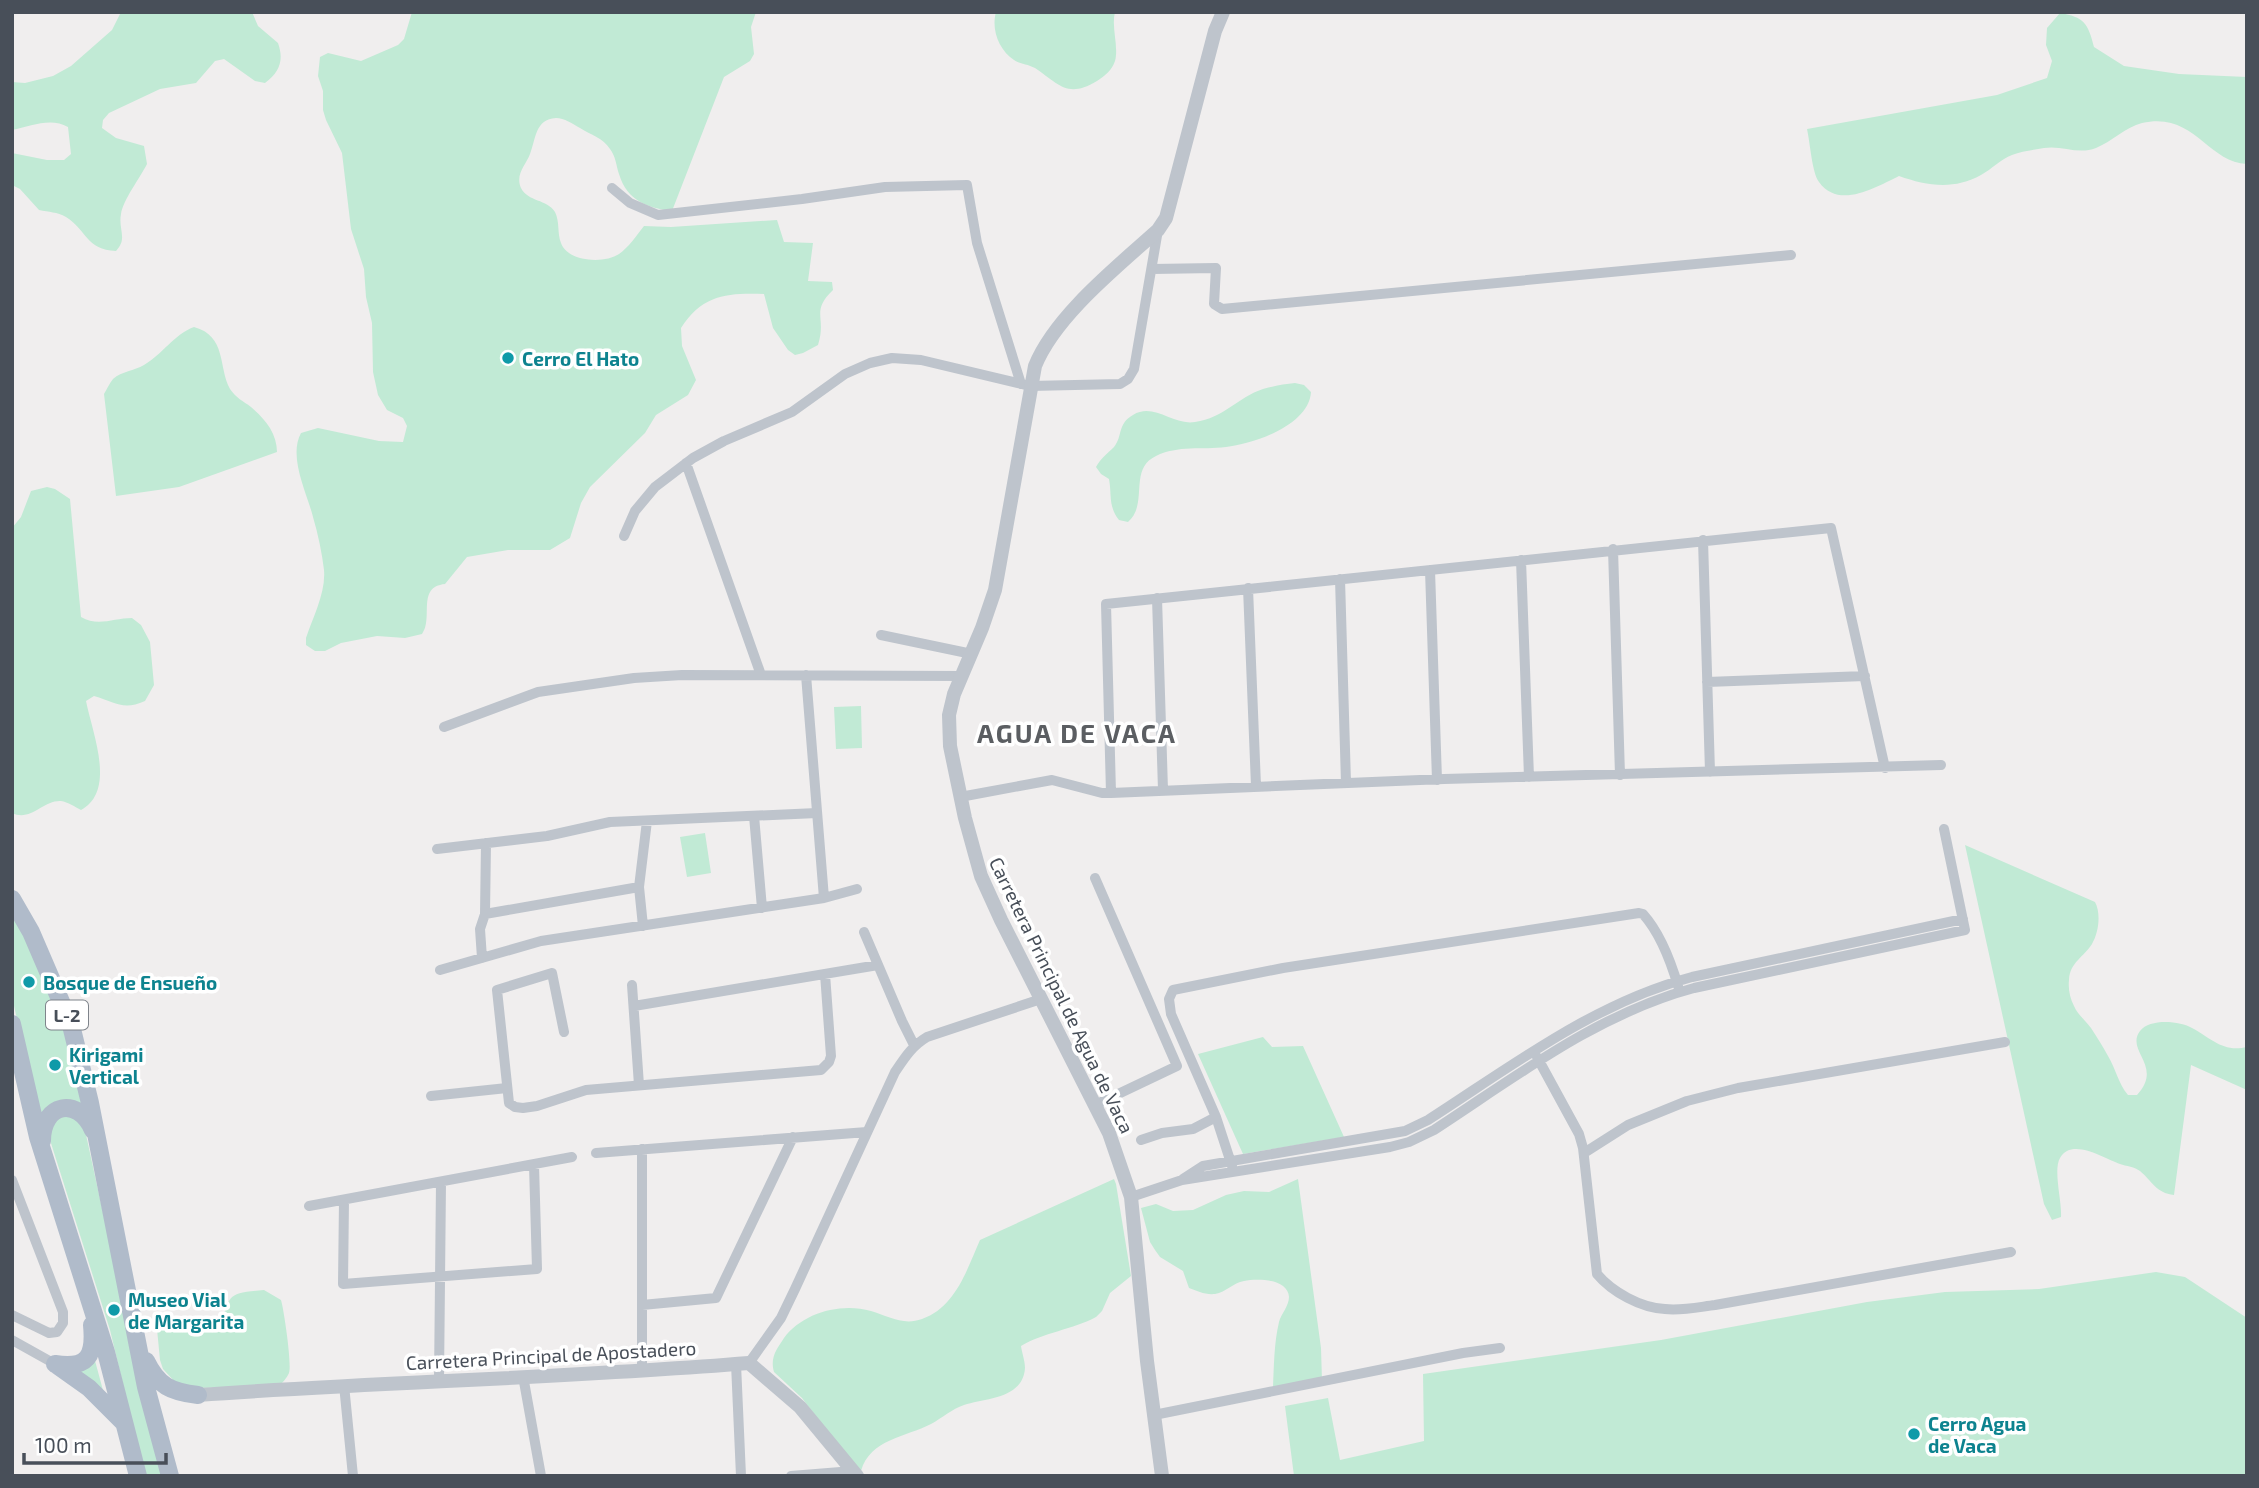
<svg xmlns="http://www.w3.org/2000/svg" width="2259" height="1488" viewBox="0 0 2259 1488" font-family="'Exo 2',sans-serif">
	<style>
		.green { fill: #c1ead5 }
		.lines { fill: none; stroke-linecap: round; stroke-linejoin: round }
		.minor { stroke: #bec4cc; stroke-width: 10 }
		.tertiary { stroke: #bec4cc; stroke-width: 14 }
		.primary { stroke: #b0bbca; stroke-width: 18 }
		.culture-dot { fill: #0f9aa8; stroke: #fff; stroke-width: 2.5 }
		.labels { text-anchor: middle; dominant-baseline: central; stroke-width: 7; stroke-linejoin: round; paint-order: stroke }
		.shield { fill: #fff; stroke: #7f848b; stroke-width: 2 }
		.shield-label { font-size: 18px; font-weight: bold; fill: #484f59 }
		.culture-label { font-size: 19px; font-weight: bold; fill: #0d838f; stroke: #fff; text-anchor: start }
		.street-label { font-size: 19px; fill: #484f59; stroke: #fff }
		.district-label { font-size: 26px; font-weight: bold; letter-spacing: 2px; fill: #5b5e62; stroke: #fff }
	</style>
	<rect width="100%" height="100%" fill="#f0eeee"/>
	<path class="green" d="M 121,12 L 252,12 L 258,26 L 278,43 C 284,60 280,72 265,83 L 255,81 L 224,59 L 215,61 L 196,83 L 160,89 L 109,113 L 103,120 L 102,128 L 116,138 L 144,146 L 147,164 C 140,178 123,200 121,214 C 118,229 128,239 116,251 C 86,250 87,230 66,217 C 57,212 49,212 39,210 L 20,189 L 12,185 L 12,153 L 47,160 L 64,160 L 71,154 L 68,127 C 51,117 31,126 12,130 L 12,82 L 25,83 L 53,76 L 71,66 L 112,30 Z
		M 412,12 L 756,12 L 751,27 L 754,54 L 750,61 L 724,77 L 672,211 C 648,208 627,201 619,174 C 616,165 616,157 610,149 C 603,138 591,135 580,128 C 573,124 564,118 556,118 C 535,119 536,139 530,154 C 526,165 515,174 521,188 C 528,202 547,199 555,212 C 560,222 557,233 561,243 C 568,262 604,264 619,254 C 628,248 637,235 644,226 L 671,227 L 777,220 L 784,242 L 813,243 L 808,281 L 832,282 L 833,290 C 810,312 827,317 818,345 L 803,353 L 795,355 L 788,350 L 773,328 L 764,294 C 728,293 703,294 681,328 L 682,346 L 696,380 L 688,395 L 656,415 L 645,433 L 590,487 L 581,503 L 570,538 L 550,550 L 508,550 L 467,557 L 445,584 C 416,587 434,618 422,634 L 405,638 L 377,636 L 341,643 L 325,651 L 315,651 L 306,645 L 306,638 C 313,617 326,592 324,570 C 322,553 318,534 313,517 C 307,493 288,457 301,433 L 318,428 L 379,441 L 403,442 L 407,426 L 403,418 L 387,410 L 378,395 L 373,372 L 372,323 L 366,297 L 364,269 L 351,229 L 342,153 L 326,120 L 323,110 L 323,91 L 318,76 L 320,57 L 328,53 L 361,61 L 398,45 L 404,39 Z
		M 996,12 L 1115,12 C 1111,28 1119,46 1115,61 C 1112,70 1105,76 1097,81 C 1067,99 1059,84 1035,68 C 1028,64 1020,64 1014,60 C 999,50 991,30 996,12 Z
		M 2060,13 C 2084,17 2088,23 2094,47 L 2124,66 L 2179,74 L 2247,77 L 2247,164 C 2207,162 2194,111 2142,123 C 2126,127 2111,142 2096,148 C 2078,155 2062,145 2044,148 C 2034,150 2022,151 2012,155 C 2001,159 1992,169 1981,175 C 1954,190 1927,186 1899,176 C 1876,187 1839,210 1819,182 C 1812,173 1810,142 1807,129 L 1997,95 L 2047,78 L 2052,61 L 2046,45 L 2047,28 Z
		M 194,327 C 227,336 218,367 230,389 C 236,398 243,401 251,407 C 265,419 277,433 277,452 L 179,487 L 116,496 L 104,394 C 107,389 109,384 113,379 C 122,371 134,371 144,365 C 163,354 173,335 194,327 Z
		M 1295,383 L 1304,385 L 1311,392 C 1309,425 1254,444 1226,447 C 1202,450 1178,445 1156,456 C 1128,469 1149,504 1128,522 L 1119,520 C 1108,506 1112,495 1109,479 L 1101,474 L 1096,467 C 1101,458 1107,454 1114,447 C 1123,436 1117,424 1133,415 C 1154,402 1173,426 1195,422 C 1224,418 1238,397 1263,389 C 1273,386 1285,384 1295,383 Z
		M 47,487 L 55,489 L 70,499 L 81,617 C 98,627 114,618 132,618 L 141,625 L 150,642 L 154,685 L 145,701 C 123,711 115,702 94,696 L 86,701 C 92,732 117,791 81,810 C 75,807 68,802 61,801 C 43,800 31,822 12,813 L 12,528 L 21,517 L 31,491 Z
		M 861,706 L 862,748 L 836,749 L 834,707 Z
		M 705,833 L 711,873 L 687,877 L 680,837 Z
		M 1965,845 L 2095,902 C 2101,913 2099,932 2092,944 C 2084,957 2070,962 2069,980 C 2068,989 2070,998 2074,1006 C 2078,1015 2085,1020 2091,1028 C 2097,1037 2103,1047 2108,1056 C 2116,1069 2118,1083 2128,1095 L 2137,1095 C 2164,1066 2125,1051 2140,1031 C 2150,1018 2180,1021 2192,1028 C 2211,1038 2223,1053 2247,1047 L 2247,1090 L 2191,1065 L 2174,1195 C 2156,1193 2152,1181 2140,1171 C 2135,1167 2126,1166 2120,1164 C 2105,1159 2072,1137 2060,1158 C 2053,1170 2062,1201 2061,1217 L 2052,1220 L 2044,1204 Z
		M 12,911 L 58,1003 L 87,1107 L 40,1121 L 12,997 Z
		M 1263,1037 L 1272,1047 L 1303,1046 L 1344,1137 L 1243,1154 L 1198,1054 Z
		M 71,1114 L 85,1130 L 115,1268 L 164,1476 L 145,1476 L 110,1330 L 50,1140 L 52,1121 Z
		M 1114,1179 L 1116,1184 L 1131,1276 L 1110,1293 L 1102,1311 L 1096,1317 C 1074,1329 1042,1333 1021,1346 C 1022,1353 1025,1361 1025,1368 C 1023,1399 986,1398 964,1405 C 952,1409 942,1418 931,1424 C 906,1437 870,1439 861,1471 L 839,1447 L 802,1398 L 774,1372 C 770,1358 776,1350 784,1338 C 802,1313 841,1302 871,1311 C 888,1316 903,1326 922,1319 C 956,1307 967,1269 980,1240 Z
		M 1298,1179 L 1321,1348 L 1322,1381 L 1273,1387 C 1274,1366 1274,1343 1279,1322 C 1281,1314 1289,1306 1289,1297 C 1288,1279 1258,1278 1244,1281 C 1233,1283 1226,1292 1215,1294 C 1205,1295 1197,1291 1189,1288 L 1183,1271 L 1160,1257 L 1155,1250 L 1150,1242 L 1141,1208 L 1156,1204 L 1173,1211 L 1193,1210 L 1226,1195 L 1244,1191 L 1269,1192 Z
		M 2156,1272 L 2185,1277 L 2247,1318 L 2247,1476 L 1294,1476 L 1285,1406 L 1328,1398 L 1340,1460 L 1424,1441 L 1423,1374 L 1661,1340 L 1867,1302 L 1945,1292 L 2039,1289 Z
		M 264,1290 L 281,1300 C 284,1310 292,1365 289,1373 C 287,1378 282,1383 278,1387 L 191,1388 L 175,1382 L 163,1369 L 160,1360 L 157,1329 C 181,1320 192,1341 220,1327 C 230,1294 227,1293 264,1290 Z
		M 94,1357 L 104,1394 L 76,1370 Z"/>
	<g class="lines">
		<path class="minor" d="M 612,188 L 630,203 L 658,215 L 802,199 L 885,187 L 967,185 L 977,243 L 1021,384
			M 1152,269 L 1216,268 L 1214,304 L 1222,309 L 1791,255
			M 686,463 L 761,675
			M 624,536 L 635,511 L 655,487 L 693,458 L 724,441 L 792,412 L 845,374 L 870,363 L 892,358 L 921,360 L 1030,386 L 1120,384 L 1128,379 L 1134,369 L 1158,230
			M 1703,540 L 1710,772
			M 1613,549 L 1620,775
			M 1521,560 L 1529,777
			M 1430,570 L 1437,780
			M 1340,579 L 1346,783
			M 1248,588 L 1256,786
			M 1157,598 L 1163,790
			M 881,635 L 972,654
			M 806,675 L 824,898
			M 1707,682 L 1865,676
			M 444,727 L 538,692 L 634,678 L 682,675 L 962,676
			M 1111,793 L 1106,604 L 1831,528 L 1885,768
			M 960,797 L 1052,780 L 1102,793 L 1111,793 L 1444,779 L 1941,765
			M 754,816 L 762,908
			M 437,849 L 547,836 L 610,822 L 817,813
			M 485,914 L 639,887
			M 643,926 L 639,887 L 647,821
			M 864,932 L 902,1021 L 914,1045
			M 482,958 L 480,929 L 485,914 L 486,843
			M 440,970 L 541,941 L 824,898 L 857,889
			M 632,985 L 639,1085
			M 634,1006 L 878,965
			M 564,1032 L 552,973 L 497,990 L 509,1103 L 515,1107 L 523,1108 L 537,1106 L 586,1090 L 821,1070 L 829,1062 L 831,1056 L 825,974
			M 1537,1057 L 1579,1134 L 1583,1148 L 1597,1274 C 1612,1292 1641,1308 1665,1309 C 1681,1311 1699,1307 1715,1305 L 2011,1252
			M 431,1096 L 507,1088
			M 1095,1105 L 1177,1066 L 1095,878
			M 1141,1140 L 1162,1133 L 1193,1129 L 1216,1117
			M 642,1149 L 642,1371
			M 596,1153 L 867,1132
			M 1584,1153 L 1628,1125 L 1687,1101 L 1738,1088 L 2005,1042
			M 1232,1166 L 1216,1117 L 1171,1014 L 1169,999 L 1173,990 L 1283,968 L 1639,913 L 1643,914 C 1660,933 1671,962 1678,986
			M 1183,1179 L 1203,1166 L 1405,1131 L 1428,1120 C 1512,1066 1594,1003 1692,977 L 1963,919
			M 12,1180 L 63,1312 L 63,1323 L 57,1332 L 49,1333 L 12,1315
			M 1131,1197 L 1182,1180 L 1390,1147 L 1409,1142 L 1434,1130 C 1517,1076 1597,1014 1694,988 L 1965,930 L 1944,829
			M 344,1200 L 343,1284 L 537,1269 L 534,1165
			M 309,1206 L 572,1157
			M 642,1305 L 716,1298 L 793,1137
			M 12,1340 L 55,1364
			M 749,1363 L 781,1318 L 795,1289 L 895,1072 C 905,1057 912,1046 927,1037 L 1041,999
			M 736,1364 L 741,1476
			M 523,1376 L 541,1476
			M 439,1380 L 441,1182
			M 344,1385 L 353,1476
			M 1154,1415 L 1463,1353 L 1500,1348
			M 791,1476 L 853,1471"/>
		<path class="tertiary" d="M 198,1395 C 381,1382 566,1378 749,1363 L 800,1407 L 857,1476
			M 1162,1476 L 1147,1361 L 1131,1197 L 1109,1133 L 1001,920 L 981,876 L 965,818 L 950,746 L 949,715 L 954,694 L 982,628 L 995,590 L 1035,366 C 1055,316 1118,266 1158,230 L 1166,218 L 1215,31 L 1223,12"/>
		<path class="primary" d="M 12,899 L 31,932 L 71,1025 L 90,1103 L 146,1387 L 170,1476
			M 12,1024 L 38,1137 L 106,1352 L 138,1476
			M 42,1141 C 42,1103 78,1096 93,1130
			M 146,1361 C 158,1386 171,1392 198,1395
			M 55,1364 C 88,1369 95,1356 92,1325
			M 58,1366 L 89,1388 L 124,1423"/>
	</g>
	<g class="culture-dot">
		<circle cx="508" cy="358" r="7"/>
		<circle cx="29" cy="982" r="7"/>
		<circle cx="55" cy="1065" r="7"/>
		<circle cx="114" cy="1310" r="7"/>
		<circle cx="1914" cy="1434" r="7"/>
	</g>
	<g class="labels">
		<rect class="shield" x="46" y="1000.5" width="42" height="29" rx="5"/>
		<g class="shield-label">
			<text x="67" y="1015">L-2</text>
		</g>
		<g class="culture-label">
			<text x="522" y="358">Cerro El Hato</text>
			<text x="43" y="982">Bosque de Ensueño</text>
			<text x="69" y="1054">Kirigami<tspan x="69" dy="22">Vertical</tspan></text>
			<text x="128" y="1299">Museo Vial<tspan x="128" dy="22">de Margarita</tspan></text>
			<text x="1928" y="1423">Cerro Agua<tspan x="1928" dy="22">de Vaca</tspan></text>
		</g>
		<g class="street-label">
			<text transform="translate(1062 995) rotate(64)">Carretera Principal de Agua de Vaca</text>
			<text transform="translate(551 1355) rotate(-3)">Carretera Principal de Apostadero</text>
		</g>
		<g class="district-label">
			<text x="1077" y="732">AGUA DE VACA</text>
		</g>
	</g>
	<rect width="2259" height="1488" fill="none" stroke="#484f59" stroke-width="28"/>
	<path d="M24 1453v10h142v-10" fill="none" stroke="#484f59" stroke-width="3.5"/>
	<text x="35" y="1453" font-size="21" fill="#484f59" stroke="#ffffff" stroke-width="5" paint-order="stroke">100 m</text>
</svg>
